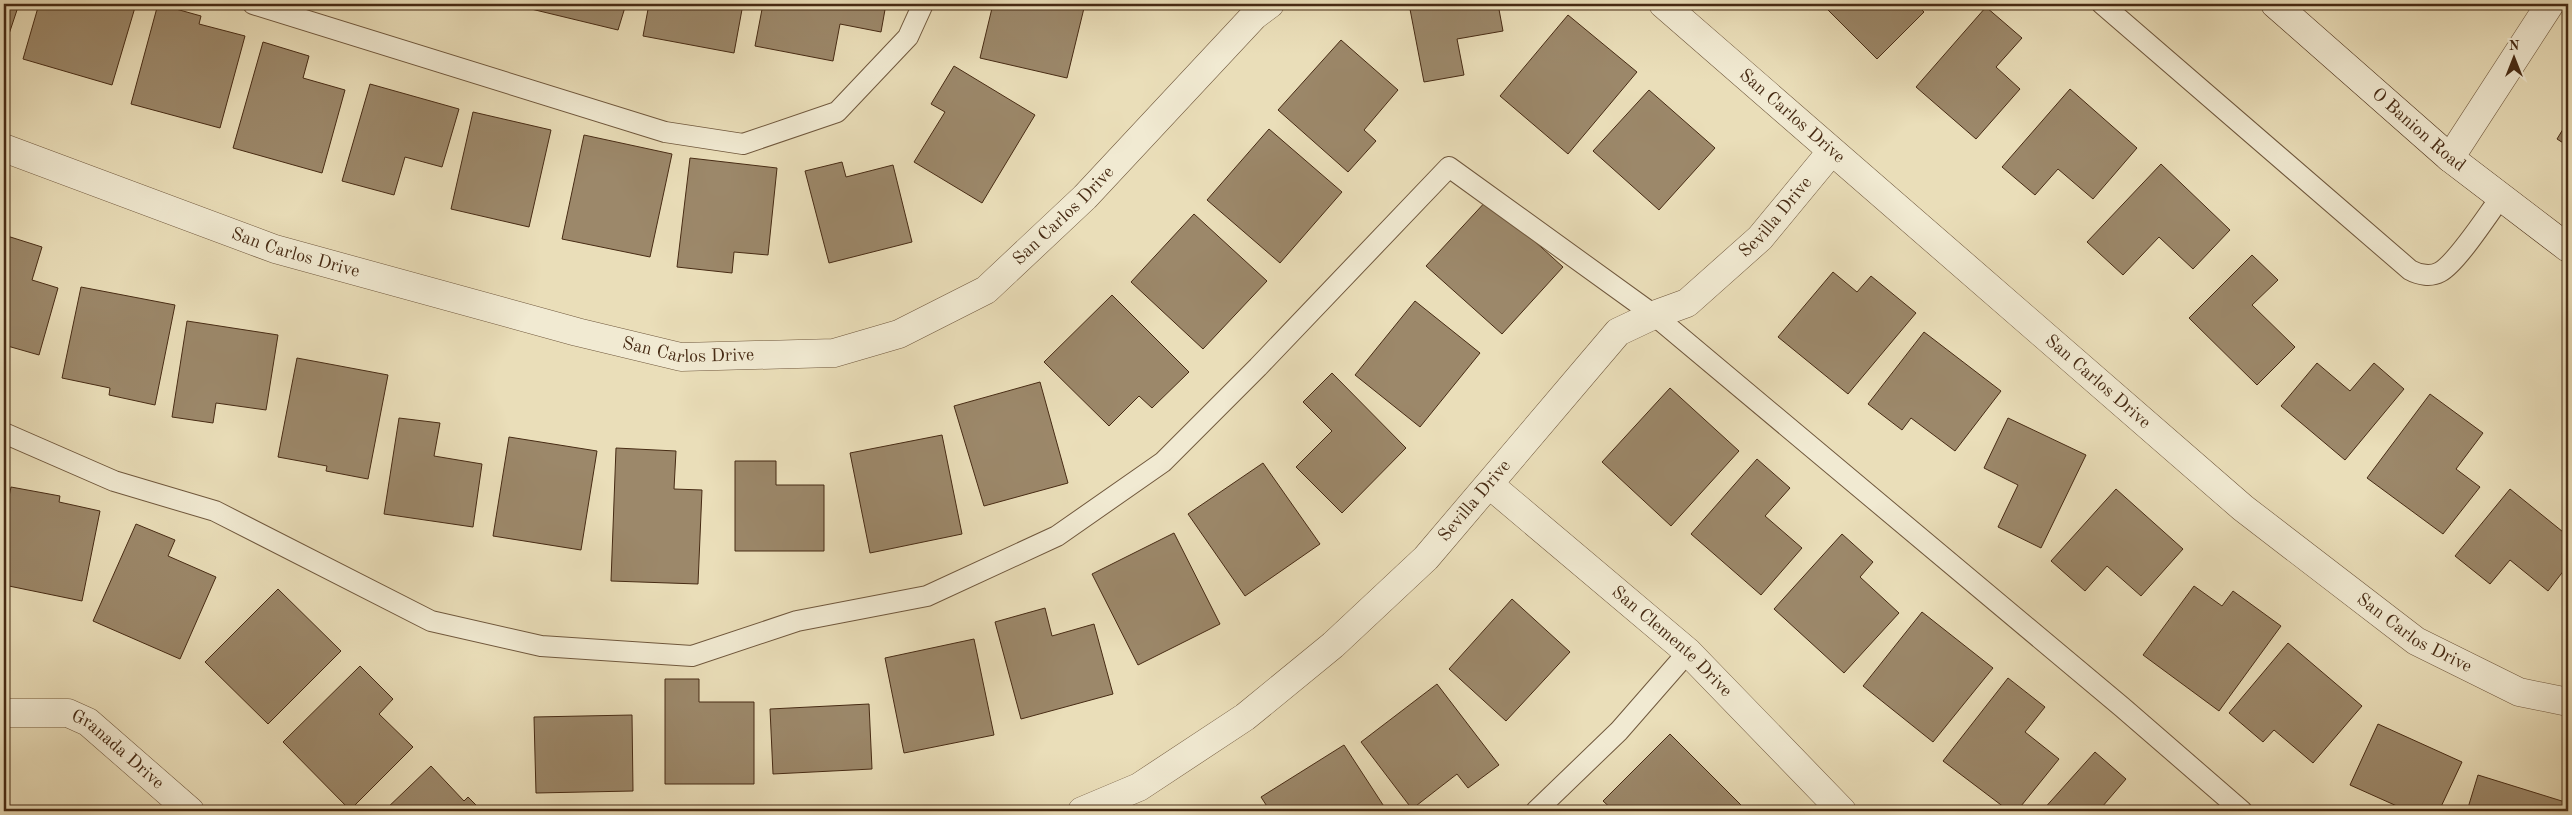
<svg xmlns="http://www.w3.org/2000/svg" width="2572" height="815" viewBox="0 0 2572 815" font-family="'Old Standard TT',serif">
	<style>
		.building { fill: #9c886a; stroke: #472b14 }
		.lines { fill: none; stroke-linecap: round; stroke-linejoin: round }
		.lane-casing { stroke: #70583d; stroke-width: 22 }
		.street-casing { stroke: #70583d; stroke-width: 29 }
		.secondary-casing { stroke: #472b14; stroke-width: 29 }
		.lane { stroke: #f1ead2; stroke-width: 20 }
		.street { stroke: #f1ead2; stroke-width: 28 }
		.secondary { stroke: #f1ead2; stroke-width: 28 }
		.labels { text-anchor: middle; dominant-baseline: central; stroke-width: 4.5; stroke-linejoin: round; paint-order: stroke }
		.street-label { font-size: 18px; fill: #472b14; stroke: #f1ead2 }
	</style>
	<rect width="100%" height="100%" fill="#eadeb9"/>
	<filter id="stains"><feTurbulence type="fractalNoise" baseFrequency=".004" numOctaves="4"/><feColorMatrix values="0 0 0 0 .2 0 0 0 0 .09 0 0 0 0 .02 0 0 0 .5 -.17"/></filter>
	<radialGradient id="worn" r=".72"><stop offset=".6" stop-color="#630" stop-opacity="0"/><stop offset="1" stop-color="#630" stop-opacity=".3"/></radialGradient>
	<path class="building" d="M 4,4 L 19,4 L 8,37 L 4,35 Z
		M 39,4 L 136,4 L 112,85 L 23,59 Z
		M 158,4 L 201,16 L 199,24 L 245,36 L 220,128 L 131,104 Z
		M 528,4 L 626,4 L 618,30 L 527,8 Z
		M 649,4 L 743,4 L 734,53 L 643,36 Z
		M 763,4 L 886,4 L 881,32 L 840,24 L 833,61 L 755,46 Z
		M 993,4 L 1085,4 L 1067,78 L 980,58 Z
		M 1409,4 L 1498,4 L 1503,31 L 1457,39 L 1464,75 L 1424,82 Z
		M 1822,4 L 1916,4 L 1924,12 L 1877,59 Z
		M 1986,7 L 2022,38 L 1996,67 L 2020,89 L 1976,139 L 1916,87 Z
		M 1568,15 L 1637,72 L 1568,154 L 1500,96 Z
		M 1341,40 L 1398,90 L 1364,130 L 1376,141 L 1348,172 L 1278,110 Z
		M 263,42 L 309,56 L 303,78 L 345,90 L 322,173 L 233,148 Z
		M 954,66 L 1035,115 L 982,203 L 914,162 L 945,112 L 931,104 Z
		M 370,84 L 459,109 L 442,167 L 405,157 L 394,195 L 342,181 Z
		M 2070,89 L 2137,148 L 2093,199 L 2058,169 L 2035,195 L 2002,167 Z
		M 1649,90 L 1715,148 L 1659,210 L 1593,151 Z
		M 473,112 L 551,130 L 529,227 L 451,209 Z
		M 2568,121 L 2568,146 L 2557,139 Z
		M 1269,129 L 1342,192 L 1280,263 L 1207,200 Z
		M 584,135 L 672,154 L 650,257 L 562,239 Z
		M 690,158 L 777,168 L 768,255 L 734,252 L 732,273 L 677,267 Z
		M 842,162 L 846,177 L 893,165 L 912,242 L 829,263 L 805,171 Z
		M 2161,164 L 2230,230 L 2193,269 L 2159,237 L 2123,275 L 2087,242 Z
		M 1488,199 L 1563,267 L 1502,334 L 1426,266 Z
		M 1194,214 L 1267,281 L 1203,349 L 1131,282 Z
		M 4,235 L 42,247 L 32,280 L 58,288 L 39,355 L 4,345 Z
		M 2252,255 L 2278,280 L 2252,305 L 2295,347 L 2257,385 L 2189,318 Z
		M 1833,272 L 1857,292 L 1871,276 L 1916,313 L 1848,394 L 1778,337 Z
		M 81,287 L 175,305 L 155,405 L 109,395 L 110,388 L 62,378 Z
		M 1112,295 L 1189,372 L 1152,408 L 1139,396 L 1109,426 L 1044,362 Z
		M 1415,301 L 1480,353 L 1420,427 L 1355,375 Z
		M 187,321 L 278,335 L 266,410 L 216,403 L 213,423 L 172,417 Z
		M 1924,332 L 2001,391 L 1955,451 L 1911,418 L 1902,430 L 1868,404 Z
		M 297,358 L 388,375 L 368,479 L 326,471 L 327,466 L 278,457 Z
		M 2317,363 L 2350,391 L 2374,363 L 2404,389 L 2345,460 L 2281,406 Z
		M 1332,373 L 1406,448 L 1342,513 L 1296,467 L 1332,431 L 1303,402 Z
		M 1040,382 L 1068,483 L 984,506 L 954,406 Z
		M 1670,388 L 1739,451 L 1671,526 L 1602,462 Z
		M 2430,394 L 2483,433 L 2456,469 L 2480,487 L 2443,534 L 2367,478 Z
		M 399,418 L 440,423 L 434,456 L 482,464 L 473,527 L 384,514 Z
		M 2008,418 L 2086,455 L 2041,548 L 1998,527 L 2018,485 L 1984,468 Z
		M 942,435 L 962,534 L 870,553 L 850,453 Z
		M 509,437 L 597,451 L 581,550 L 493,536 Z
		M 616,448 L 676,451 L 674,489 L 702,490 L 698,584 L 611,581 Z
		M 1757,459 L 1790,488 L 1765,516 L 1802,548 L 1761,595 L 1691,534 Z
		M 735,461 L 776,461 L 776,485 L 824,485 L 824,551 L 735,551 Z
		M 1263,463 L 1320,544 L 1245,596 L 1188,514 Z
		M 11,487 L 60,496 L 59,502 L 100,511 L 82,601 L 4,585 L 4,521 Z
		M 2116,489 L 2183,549 L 2141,596 L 2107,566 L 2085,591 L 2051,561 Z
		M 2510,489 L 2568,536 L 2568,565 L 2548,591 L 2510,560 L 2490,584 L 2455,556 Z
		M 136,524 L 175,540 L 168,556 L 216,577 L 180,659 L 93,621 Z
		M 1174,533 L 1220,624 L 1138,665 L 1092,574 Z
		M 1842,534 L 1873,562 L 1860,577 L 1899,613 L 1844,673 L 1774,609 Z
		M 2194,586 L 2222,606 L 2233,591 L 2281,626 L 2219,711 L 2143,655 Z
		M 278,589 L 341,651 L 268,724 L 205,662 Z
		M 1512,599 L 1570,652 L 1506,721 L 1449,669 Z
		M 1045,608 L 1052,636 L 1094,624 L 1113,694 L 1021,719 L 995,622 Z
		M 1922,612 L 1993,668 L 1933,742 L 1863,686 Z
		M 974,639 L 994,735 L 904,753 L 885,658 Z
		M 2288,643 L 2362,706 L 2313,763 L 2274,730 L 2263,742 L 2229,713 Z
		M 360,666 L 393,699 L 379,714 L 413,747 L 350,810 L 283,742 Z
		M 2008,678 L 2045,707 L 2025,732 L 2059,759 L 2017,811 L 2009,811 L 1943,761 Z
		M 665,679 L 699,679 L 699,702 L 754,702 L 754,784 L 665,784 Z
		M 1437,684 L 1499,765 L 1468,788 L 1457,774 L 1412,809 L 1361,742 Z
		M 869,704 L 872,769 L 773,774 L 770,709 Z
		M 632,715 L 633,791 L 536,793 L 534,717 Z
		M 2378,724 L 2462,762 L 2439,811 L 2408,811 L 2350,785 Z
		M 1670,734 L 1742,806 L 1736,811 L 1614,811 L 1603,801 Z
		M 1344,745 L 1387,811 L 1270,811 L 1261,797 Z
		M 2095,752 L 2126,779 L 2102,807 L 2107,811 L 2042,811 Z
		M 431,766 L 464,801 L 468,797 L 482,811 L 384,811 Z
		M 2478,775 L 2565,802 L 2562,811 L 2467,811 Z"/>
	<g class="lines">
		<g class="lane-casing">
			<path id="lane" d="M 253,4 L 665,132 L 743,144 L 837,112 L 908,37 L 923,4
				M 2102,4 L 2410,270 C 2419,275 2431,277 2440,272 C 2457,263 2488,214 2501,197
				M 4,433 L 114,481 L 215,511 L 431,621 L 541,646 L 692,656 L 797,621 L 927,596 L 1057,536 L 1163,462 L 1258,367 L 1449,167 L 1654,315 L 2122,707 L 2242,811
				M 1536,811 L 1619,731 L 1688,652"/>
		</g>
		<g class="street-casing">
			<g id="street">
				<path id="s1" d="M 1663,4 L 2243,508 L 2416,641 L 2519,692 L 2568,702"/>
				<path id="s2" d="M 4,148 L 275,249 L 577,332 L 681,357 L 834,353 L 899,334 L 986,290 L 1085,197 L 1254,16 L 1270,4"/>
				<path d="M 2450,158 L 2550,4"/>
				<path id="s3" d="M 1490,485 L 1688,652 L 1842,811"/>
				<path id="s4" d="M 4,713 L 68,713 L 88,722 L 190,811"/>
				<path id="s5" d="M 1082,811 L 1139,787 L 1245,717 L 1333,645 L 1426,558 L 1618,332 L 1654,315 L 1687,303 L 1760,238 L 1831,152"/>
			</g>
		</g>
		<g class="secondary-casing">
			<g id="secondary">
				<path id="s6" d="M 2275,4 L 2450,158 L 2568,248"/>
			</g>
		</g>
		<use href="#lane" class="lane"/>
		<use href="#street" class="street"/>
		<use href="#secondary" class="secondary"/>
	</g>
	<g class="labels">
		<g class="street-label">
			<text stroke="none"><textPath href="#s1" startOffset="171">San Carlos Drive</textPath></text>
			<text stroke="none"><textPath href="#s6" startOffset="191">O Banion Road</textPath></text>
			<text stroke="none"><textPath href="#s2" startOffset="1135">San Carlos Drive</textPath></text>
			<text stroke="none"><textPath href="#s5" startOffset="925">Sevilla Drive</textPath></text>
			<text stroke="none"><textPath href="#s2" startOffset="310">San Carlos Drive</textPath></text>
			<text stroke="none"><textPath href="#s2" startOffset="716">San Carlos Drive</textPath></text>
			<text stroke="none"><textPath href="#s1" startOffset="576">San Carlos Drive</textPath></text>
			<text stroke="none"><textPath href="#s5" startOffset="505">Sevilla Drive</textPath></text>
			<text stroke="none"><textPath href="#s1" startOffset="981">San Carlos Drive</textPath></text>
			<text stroke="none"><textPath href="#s3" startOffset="240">San Clemente Drive</textPath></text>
			<text stroke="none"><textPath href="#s4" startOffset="126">Granada Drive</textPath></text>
		</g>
	</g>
	<rect width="2572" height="815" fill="none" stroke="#eadeb9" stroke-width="20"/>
	<rect x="5" y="5" width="2562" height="805" fill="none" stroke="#472b14" stroke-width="2.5"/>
	<rect x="10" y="10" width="2552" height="795" fill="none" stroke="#472b14"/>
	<g transform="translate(2514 58)" stroke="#f1ead2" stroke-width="4" paint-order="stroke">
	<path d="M0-4L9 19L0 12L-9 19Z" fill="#472b14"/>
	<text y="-8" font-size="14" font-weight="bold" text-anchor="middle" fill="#472b14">N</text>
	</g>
	<rect width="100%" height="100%" filter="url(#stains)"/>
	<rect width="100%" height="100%" fill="url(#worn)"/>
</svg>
